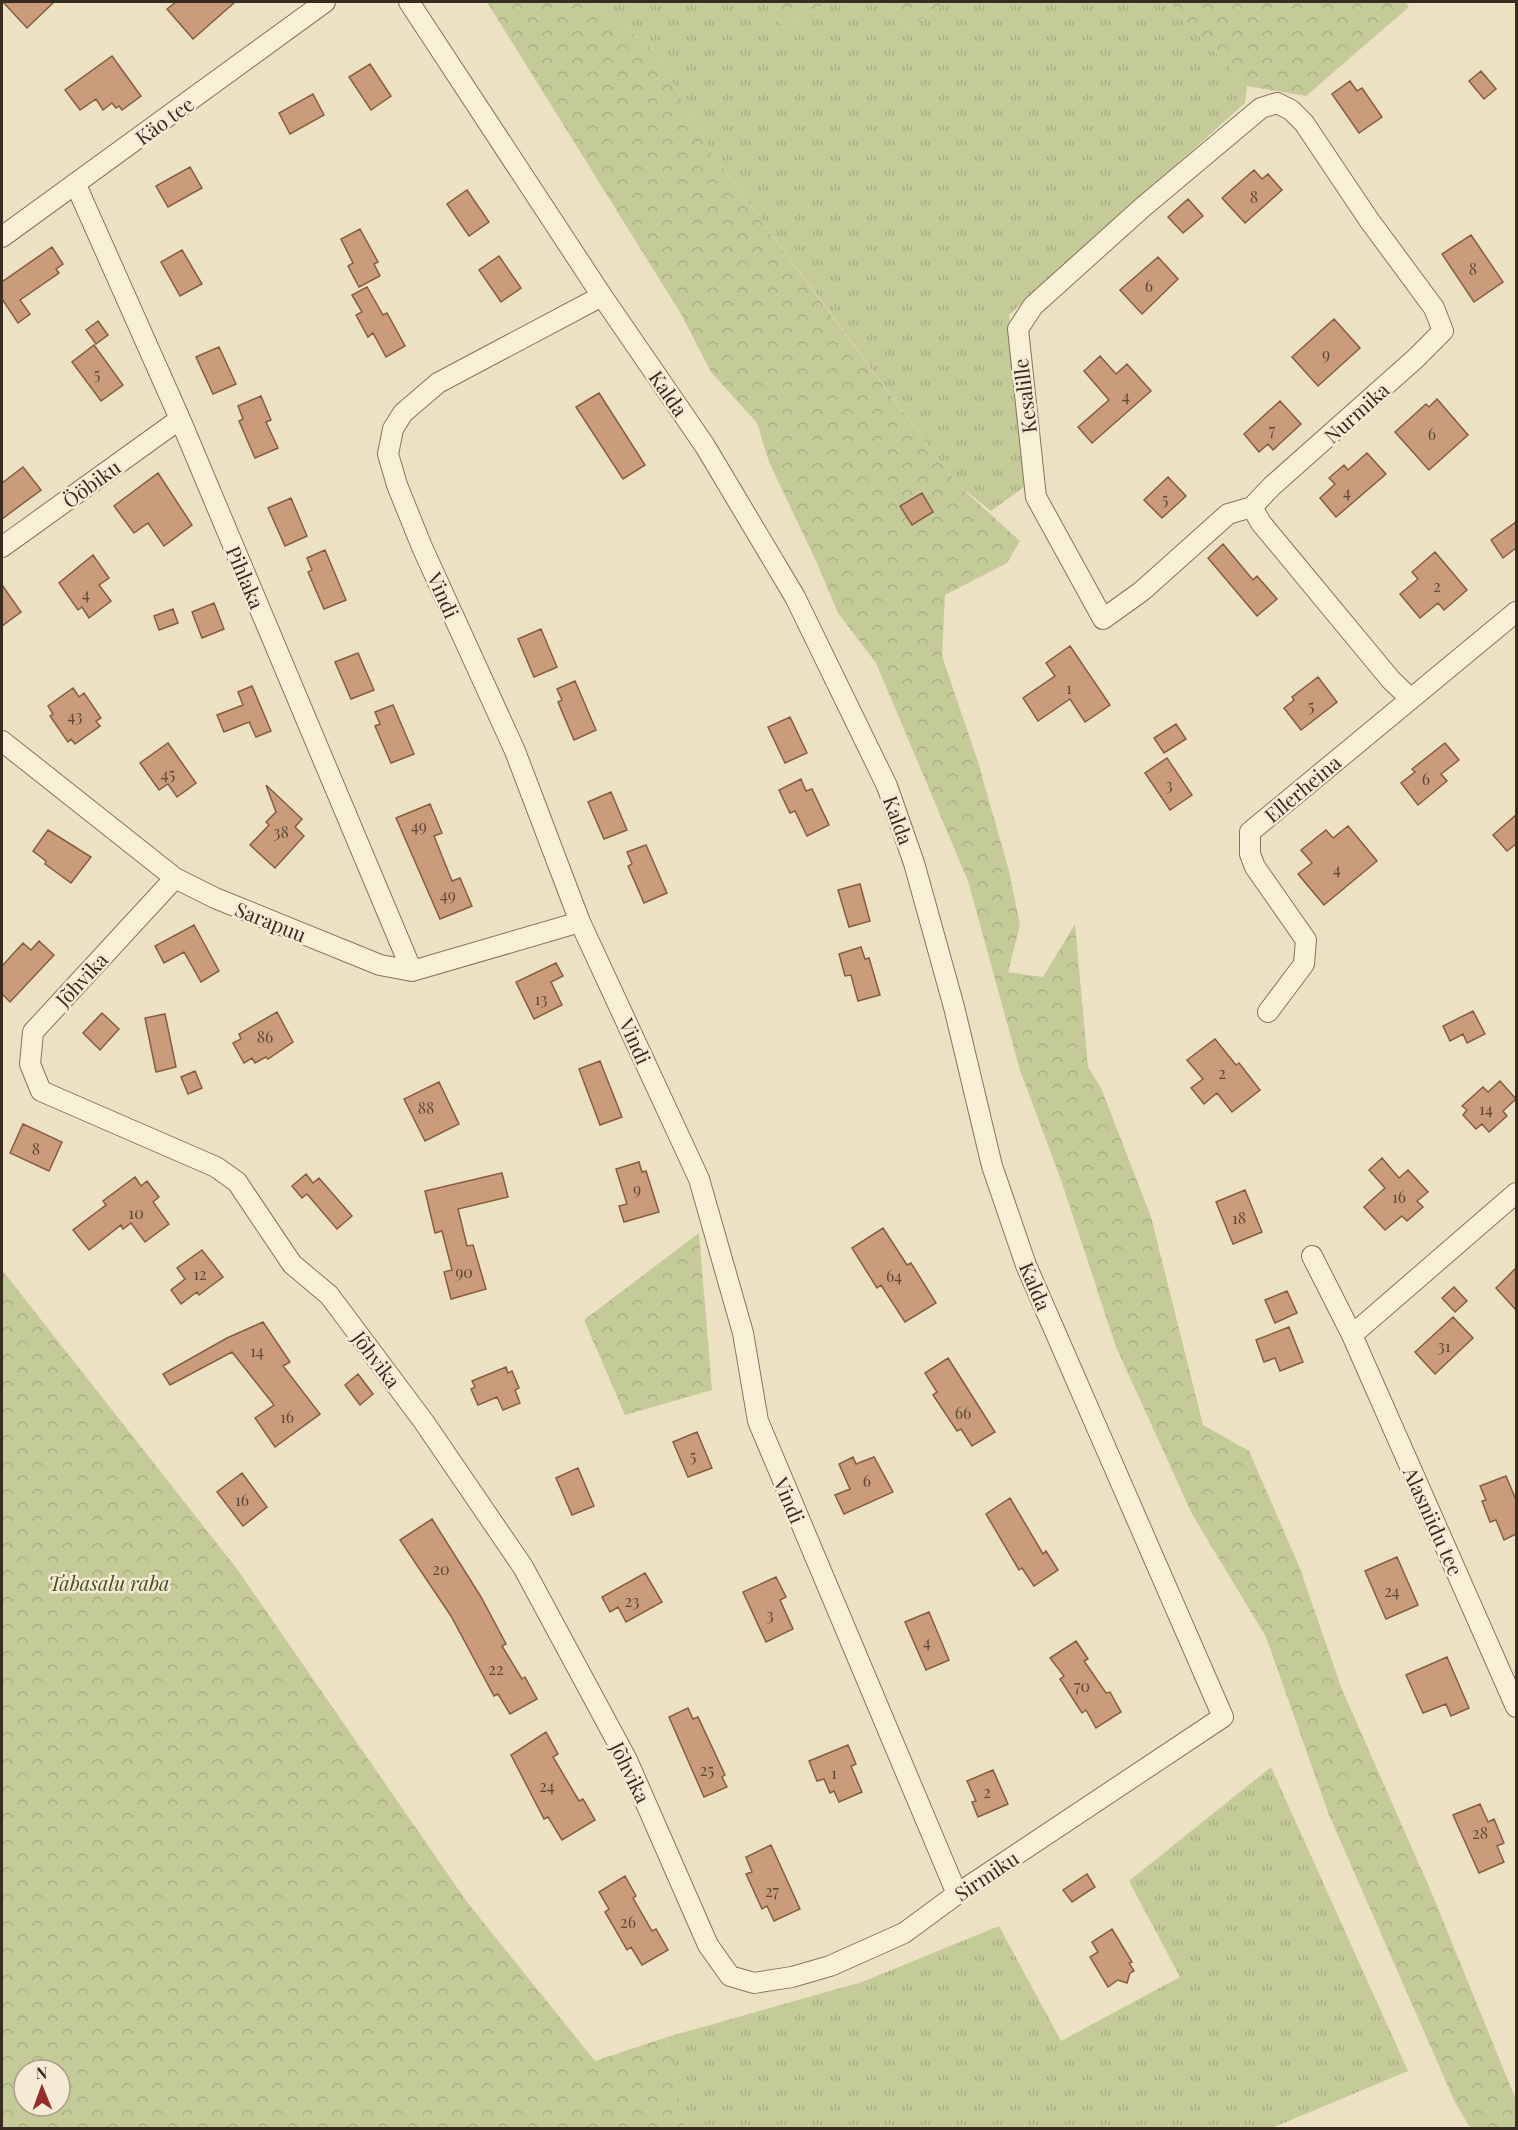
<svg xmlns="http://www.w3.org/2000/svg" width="1518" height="2130" viewBox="0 0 1518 2130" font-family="'Playfair Display',serif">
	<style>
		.grass { fill: url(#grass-tufts) }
		.forest { fill: url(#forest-crowns); fill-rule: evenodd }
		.building { fill: #cb9c7b; stroke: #865d41; stroke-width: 1.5 }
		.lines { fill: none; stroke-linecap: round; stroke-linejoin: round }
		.minor-casing { stroke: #88735b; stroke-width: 22 }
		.minor { stroke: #f8efd7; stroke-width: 20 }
		.labels { text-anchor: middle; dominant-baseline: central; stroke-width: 5; stroke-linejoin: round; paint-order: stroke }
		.number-label { font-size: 16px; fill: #5d4736 }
		.street-label { font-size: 20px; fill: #382b1f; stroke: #f5ebd4 }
		.park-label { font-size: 20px; font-style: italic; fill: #485426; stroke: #f5ebd4 }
	</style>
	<defs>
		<pattern id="grass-tufts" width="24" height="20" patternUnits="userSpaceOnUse" patternTransform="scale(1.5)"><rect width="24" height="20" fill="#c5cb98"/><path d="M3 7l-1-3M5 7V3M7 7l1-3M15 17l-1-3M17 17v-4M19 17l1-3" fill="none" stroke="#aaae83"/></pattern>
		<pattern id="forest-crowns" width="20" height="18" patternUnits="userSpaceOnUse" patternTransform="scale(1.5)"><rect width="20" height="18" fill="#c5cb98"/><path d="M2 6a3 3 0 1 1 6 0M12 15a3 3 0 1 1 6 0" fill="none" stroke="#aaae83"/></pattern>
	</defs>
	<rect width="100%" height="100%" fill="#ede1c4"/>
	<path class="grass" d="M 593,2 L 765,2 L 783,26 L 830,2 L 879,2 L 909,27 L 948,2 L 1168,2 L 1247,86 L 1245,103 L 1009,315 L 1024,487 L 991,511 L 956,483 L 711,152 L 656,52 Z
		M 1271,1767 L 1408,2071 L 1272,2128 L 685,2128 L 667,2037 L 862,1982 L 999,1926 L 1061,2041 L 1180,1977 L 1129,1881 Z"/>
	<path class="forest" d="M 487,2 L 593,2 L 656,52 L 711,152 L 834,319 L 956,483 L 1020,541 L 1007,563 L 945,595 L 942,656 L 978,762 L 1009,871 L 1020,925 L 1008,972 L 1043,977 L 1075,924 L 1088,1067 L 1101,1088 L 1151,1217 L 1203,1425 L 1249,1451 L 1299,1566 L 1341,1687 L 1433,1896 L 1516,2100 L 1516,2128 L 1470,2128 L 1454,2100 L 1329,1815 L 1266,1637 L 1192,1514 L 1116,1347 L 1061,1180 L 1020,1070 L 968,881 L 876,663 L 838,613 L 817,563 L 769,462 L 757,423 L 711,372 L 681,314 Z
		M 765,2 L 830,2 L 783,26 Z
		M 879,2 L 948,2 L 909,27 Z
		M 1168,2 L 1405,2 L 1409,7 L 1306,96 L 1247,86 Z
		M 699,1233 L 712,1390 L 625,1415 L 584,1320 Z
		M 2,1270 L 237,1569 L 467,1902 L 595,2061 L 667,2037 L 685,2128 L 2,2128 ZM 24,2070 L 60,2070 L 60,2106 L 24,2106 Z"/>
	<path class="building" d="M 3,2 L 54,2 L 27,28 Z
		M 176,2 L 235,2 L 193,39 L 167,9 Z
		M 112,56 L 141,96 L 122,110 L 119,106 L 116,108 L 112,103 L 103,110 L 96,99 L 80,110 L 65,90 Z
		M 370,64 L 391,96 L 371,110 L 349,77 Z
		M 1481,71 L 1496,89 L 1484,99 L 1469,81 Z
		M 1350,81 L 1357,91 L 1362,88 L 1382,117 L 1359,133 L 1332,94 Z
		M 313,94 L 324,115 L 290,134 L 279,113 Z
		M 190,167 L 202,188 L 168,207 L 156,186 Z
		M 1254,170 L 1262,179 L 1268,174 L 1282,190 L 1245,223 L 1222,198 Z
		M 467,190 L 489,222 L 469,236 L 447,204 Z
		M 1188,199 L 1203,216 L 1183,233 L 1168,217 Z
		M 360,229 L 378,262 L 374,264 L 380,276 L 359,287 L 348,266 L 353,263 L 341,239 Z
		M 1471,235 L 1503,282 L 1474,302 L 1442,254 Z
		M 52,247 L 63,264 L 56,269 L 59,273 L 20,300 L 30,314 L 18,323 L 2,299 L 2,282 Z
		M 182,250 L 202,284 L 180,296 L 161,262 Z
		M 499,256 L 521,288 L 501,302 L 479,270 Z
		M 1158,257 L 1178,279 L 1142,314 L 1120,290 Z
		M 367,287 L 383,315 L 387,313 L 405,346 L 386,357 L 373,333 L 368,337 L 356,315 L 362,312 L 352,295 Z
		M 1334,319 L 1360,348 L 1318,386 L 1292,357 Z
		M 98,321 L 108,335 L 96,344 L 86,330 Z
		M 94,345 L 123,385 L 101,401 L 72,362 Z
		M 219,347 L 236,384 L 213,394 L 196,357 Z
		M 1100,356 L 1116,374 L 1127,364 L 1151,391 L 1092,443 L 1078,427 L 1109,400 L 1084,371 Z
		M 599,393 L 645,465 L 623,479 L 576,407 Z
		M 261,396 L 271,420 L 266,422 L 278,448 L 255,458 L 239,421 L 243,419 L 238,406 Z
		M 1437,399 L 1468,435 L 1429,470 L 1395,432 L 1426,404 L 1429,407 Z
		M 1280,401 L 1301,424 L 1273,450 L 1268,444 L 1259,452 L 1244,434 Z
		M 1367,453 L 1386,474 L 1336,517 L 1320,498 L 1335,484 L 1329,478 L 1344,465 L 1348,470 Z
		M 23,467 L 41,490 L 2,519 L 2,483 Z
		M 158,473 L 192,525 L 164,546 L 148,523 L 134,533 L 114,506 Z
		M 1168,477 L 1186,496 L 1162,518 L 1144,500 Z
		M 922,493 L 933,512 L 912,525 L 900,506 Z
		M 291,498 L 307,536 L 285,546 L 268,508 Z
		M 1516,522 L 1516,548 L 1503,558 L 1491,540 Z
		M 1223,544 L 1253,580 L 1257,576 L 1277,599 L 1257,616 L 1208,558 Z
		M 325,550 L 346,600 L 324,609 L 308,572 L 312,570 L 307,558 Z
		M 1435,552 L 1467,590 L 1444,610 L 1438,603 L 1420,618 L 1400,594 L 1418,579 L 1412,572 Z
		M 93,555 L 109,578 L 99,585 L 111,601 L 89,618 L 82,607 L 78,610 L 59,583 Z
		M 2,585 L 21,612 L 2,626 Z
		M 214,603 L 224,629 L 202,638 L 192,612 Z
		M 173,609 L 178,623 L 159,630 L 154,616 Z
		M 541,629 L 557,667 L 534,677 L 518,639 Z
		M 1070,646 L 1110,705 L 1085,722 L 1070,699 L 1038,721 L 1023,698 L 1055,676 L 1046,663 Z
		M 358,653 L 374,690 L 351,699 L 335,662 Z
		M 1318,677 L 1337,702 L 1301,730 L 1284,708 L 1294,700 L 1292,697 Z
		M 575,681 L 596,730 L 574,740 L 558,702 L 562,700 L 557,689 Z
		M 252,686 L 271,731 L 256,737 L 249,722 L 224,732 L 217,715 L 243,705 L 238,692 Z
		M 73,688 L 79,697 L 84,693 L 101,718 L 96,721 L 100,726 L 75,744 L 71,739 L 68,742 L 50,716 L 53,714 L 48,706 Z
		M 393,705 L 414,754 L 391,763 L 375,726 L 380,724 L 375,712 Z
		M 790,717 L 807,753 L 785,763 L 768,727 Z
		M 1176,724 L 1186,739 L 1164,753 L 1154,738 Z
		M 168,743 L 196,783 L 177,797 L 168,784 L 159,790 L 140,763 Z
		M 1445,743 L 1459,760 L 1441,774 L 1447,781 L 1418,805 L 1401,783 L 1415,772 L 1412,769 Z
		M 1167,758 L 1192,795 L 1170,810 L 1145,773 Z
		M 801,779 L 806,791 L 812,789 L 829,825 L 807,836 L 795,811 L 790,813 L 779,790 Z
		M 266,785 L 302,819 L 295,827 L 304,836 L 275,868 L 250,845 L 269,825 L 266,822 L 276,812 Z
		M 611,792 L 627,830 L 604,839 L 588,802 Z
		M 430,804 L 442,833 L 434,836 L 452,881 L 460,878 L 472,906 L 440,919 L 396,818 Z
		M 1516,815 L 1516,844 L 1507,851 L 1493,835 Z
		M 1348,826 L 1377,861 L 1324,905 L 1298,874 L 1312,863 L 1301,850 L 1326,830 L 1333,838 Z
		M 48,830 L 91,857 L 71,883 L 45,864 L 46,861 L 33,851 Z
		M 646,845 L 667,893 L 644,903 L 628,866 L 632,864 L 627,852 Z
		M 860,884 L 870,921 L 849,927 L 838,890 Z
		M 194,925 L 219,971 L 201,982 L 184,952 L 164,963 L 155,946 Z
		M 39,941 L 54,955 L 10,1002 L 2,994 L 2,966 L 23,943 L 31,950 Z
		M 861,947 L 865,959 L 869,958 L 880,995 L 858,1001 L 851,975 L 845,976 L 839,954 Z
		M 556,963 L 563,976 L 551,982 L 562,1005 L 534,1019 L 516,982 Z
		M 1473,1011 L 1485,1034 L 1467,1043 L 1463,1034 L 1450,1041 L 1443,1026 Z
		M 277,1012 L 293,1042 L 268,1059 L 266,1057 L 255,1063 L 252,1058 L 244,1063 L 233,1043 L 241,1039 L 239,1034 Z
		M 102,1013 L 119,1029 L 100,1050 L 83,1033 Z
		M 165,1014 L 176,1067 L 156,1072 L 145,1018 Z
		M 1215,1039 L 1236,1065 L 1239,1063 L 1260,1090 L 1232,1112 L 1217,1093 L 1204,1104 L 1191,1088 L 1203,1079 L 1187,1060 Z
		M 600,1061 L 622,1117 L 600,1125 L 579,1069 Z
		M 195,1071 L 202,1088 L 188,1094 L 181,1077 Z
		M 1500,1081 L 1516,1099 L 1503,1111 L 1507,1116 L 1489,1132 L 1482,1124 L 1476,1129 L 1463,1115 L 1467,1110 L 1462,1106 L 1483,1087 L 1488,1092 Z
		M 439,1082 L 459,1124 L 425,1141 L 404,1099 Z
		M 23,1124 L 62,1142 L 49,1171 L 10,1153 Z
		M 1382,1158 L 1399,1178 L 1408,1170 L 1428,1192 L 1417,1201 L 1423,1207 L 1407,1221 L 1402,1216 L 1385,1230 L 1364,1207 L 1385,1188 L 1369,1170 Z
		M 639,1162 L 642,1172 L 646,1171 L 659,1212 L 624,1222 L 619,1206 L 627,1204 L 616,1169 Z
		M 502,1173 L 508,1197 L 458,1209 L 467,1246 L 473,1245 L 486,1289 L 451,1299 L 444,1272 L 452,1270 L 442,1231 L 435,1233 L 425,1191 Z
		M 306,1174 L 313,1183 L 319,1178 L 352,1216 L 337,1229 L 307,1194 L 302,1198 L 292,1186 Z
		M 135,1177 L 141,1186 L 147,1181 L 159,1197 L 153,1202 L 169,1224 L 145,1242 L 131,1223 L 123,1229 L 121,1225 L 89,1250 L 73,1230 L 106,1205 L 103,1201 Z
		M 1245,1190 L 1262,1232 L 1233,1244 L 1216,1202 Z
		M 883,1228 L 907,1265 L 911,1263 L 936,1303 L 905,1322 L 881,1285 L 877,1288 L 852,1248 Z
		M 202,1250 L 223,1277 L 199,1295 L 197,1292 L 181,1304 L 171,1290 L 185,1279 L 177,1268 Z
		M 1516,1268 L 1516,1310 L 1496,1288 Z
		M 1454,1287 L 1467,1301 L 1455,1312 L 1442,1298 Z
		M 1287,1291 L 1297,1313 L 1275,1323 L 1265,1300 Z
		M 1453,1317 L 1473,1338 L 1435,1374 L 1415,1352 Z
		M 263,1322 L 290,1362 L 283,1366 L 320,1414 L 275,1447 L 255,1418 L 274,1405 L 232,1352 L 170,1385 L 163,1374 L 227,1338 Z
		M 1289,1327 L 1303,1362 L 1280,1371 L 1275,1358 L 1264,1362 L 1256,1340 Z
		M 948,1358 L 995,1432 L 972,1446 L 961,1429 L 957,1431 L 933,1395 L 937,1392 L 925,1373 Z
		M 506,1367 L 508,1373 L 512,1371 L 519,1388 L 515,1390 L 520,1403 L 503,1410 L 497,1397 L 478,1405 L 471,1389 L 475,1387 L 472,1381 Z
		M 358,1374 L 373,1394 L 360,1405 L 345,1385 Z
		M 697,1432 L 712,1468 L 688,1477 L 673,1442 Z
		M 853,1457 L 856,1464 L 874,1457 L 893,1492 L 844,1514 L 835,1495 L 850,1489 L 839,1464 Z
		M 578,1468 L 594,1506 L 572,1515 L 556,1478 Z
		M 242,1473 L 267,1507 L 243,1526 L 217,1492 Z
		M 1506,1476 L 1516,1500 L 1516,1534 L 1504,1540 L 1496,1520 L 1490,1522 L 1482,1501 L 1486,1500 L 1480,1486 Z
		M 1010,1498 L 1043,1554 L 1046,1551 L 1058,1570 L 1034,1586 L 1022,1568 L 1019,1570 L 986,1514 Z
		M 432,1519 L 481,1597 L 506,1644 L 502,1646 L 522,1679 L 525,1677 L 537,1699 L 510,1714 L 498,1694 L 494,1696 L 451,1616 L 400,1540 Z
		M 1397,1557 L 1418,1605 L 1386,1619 L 1365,1571 Z
		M 645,1573 L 662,1602 L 626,1622 L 618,1607 L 610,1612 L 602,1597 Z
		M 776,1577 L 786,1597 L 780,1600 L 793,1629 L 766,1642 L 743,1592 Z
		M 929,1612 L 949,1660 L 926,1670 L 905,1622 Z
		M 1076,1641 L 1088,1659 L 1084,1661 L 1106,1693 L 1110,1692 L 1121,1712 L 1096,1728 L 1086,1710 L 1082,1713 L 1060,1679 L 1064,1676 L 1050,1658 Z
		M 1447,1657 L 1469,1708 L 1451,1716 L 1446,1704 L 1423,1713 L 1406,1675 Z
		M 688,1708 L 693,1719 L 698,1717 L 725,1775 L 722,1777 L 727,1787 L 704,1797 L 669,1717 Z
		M 546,1732 L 558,1754 L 553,1757 L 579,1801 L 583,1799 L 595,1820 L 562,1840 L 548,1817 L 544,1819 L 511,1755 Z
		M 848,1745 L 856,1764 L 851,1766 L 862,1792 L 839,1802 L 834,1791 L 830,1793 L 824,1779 L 817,1781 L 809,1761 Z
		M 993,1770 L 1008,1804 L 978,1817 L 972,1802 L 976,1801 L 967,1781 Z
		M 1480,1804 L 1488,1822 L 1494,1819 L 1504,1843 L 1497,1846 L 1504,1862 L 1479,1873 L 1453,1815 Z
		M 771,1845 L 800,1909 L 774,1921 L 767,1906 L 762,1909 L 746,1874 L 752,1872 L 746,1857 Z
		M 1087,1874 L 1095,1887 L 1072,1902 L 1063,1890 Z
		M 625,1876 L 636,1896 L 633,1898 L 652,1931 L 656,1929 L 668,1950 L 642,1965 L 631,1947 L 627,1950 L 605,1912 L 609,1909 L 599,1892 Z
		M 1112,1929 L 1132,1962 L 1129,1963 L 1134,1971 L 1130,1973 L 1127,1983 L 1118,1980 L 1108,1987 L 1090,1957 L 1098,1952 L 1092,1942 Z"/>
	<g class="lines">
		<g class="minor-casing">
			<path id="minor" d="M 76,185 L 180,419 L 412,971
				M 2,237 L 325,2
				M 602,296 L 438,383 L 403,413 L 393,429 L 388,454 L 397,485 L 422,547 L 515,751 L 580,922 L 699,1179 L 743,1333 L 758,1421 L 957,1894
				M 1252,507 L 1228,514 L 1142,591 L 1103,619 L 1036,497 L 1018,329 L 1033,306 L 1143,207 L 1261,108 L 1277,103 L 1291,110 L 1304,123 L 1369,220 L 1434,308 L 1443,331 L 1415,359 L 1272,486 L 1252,507 L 1261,523 L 1391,680 L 1410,698
				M 2,547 L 180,419
				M 2,741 L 175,878 L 215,898 L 380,965 L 412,971 L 580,922
				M 175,878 L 33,1032 L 30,1064 L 41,1091 L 216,1167 L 237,1182 L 292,1264 L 329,1295 L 424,1422 L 523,1567 L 627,1760 L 708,1945 L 730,1976 L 754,1983 L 792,1977 L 830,1966 L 904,1933 L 957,1894 L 1223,1717 L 1026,1265 L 992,1166 L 954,1007 L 914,863 L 887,786 L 795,597 L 705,446 L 602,296 L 409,2
				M 1268,1012 L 1304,964 L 1306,940 L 1255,867 L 1250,854 L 1250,832 L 1516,612
				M 1312,1256 L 1352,1335 L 1516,1707
				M 1352,1335 L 1516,1193"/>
		</g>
		<use href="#minor" class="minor"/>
	</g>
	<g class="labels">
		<g class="number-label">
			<text x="1254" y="196">8</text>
			<text x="1473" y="268">8</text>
			<text x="1149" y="285">6</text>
			<text x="1326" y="353">9</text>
			<text x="97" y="373">5</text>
			<text x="1126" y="395">4</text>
			<text x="1272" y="429">7</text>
			<text x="1432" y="433">6</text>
			<text x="1347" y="491">4</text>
			<text x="1165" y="498">5</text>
			<text x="1437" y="585">2</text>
			<text x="86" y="593">4</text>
			<text x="1069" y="687">1</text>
			<text x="1311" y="705">5</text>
			<text x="75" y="715">43</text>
			<text x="168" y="773">45</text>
			<text x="1426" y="778">6</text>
			<text x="1169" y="784">3</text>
			<text x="419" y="825">49</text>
			<text x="281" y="831">38</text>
			<text x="1337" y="868">4</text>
			<text x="448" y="894">49</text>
			<text x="541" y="998">13</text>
			<text x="265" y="1036">86</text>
			<text x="1222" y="1072">2</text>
			<text x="426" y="1107">88</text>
			<text x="1486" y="1108">14</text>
			<text x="36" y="1148">8</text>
			<text x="637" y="1188">9</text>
			<text x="1399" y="1196">16</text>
			<text x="136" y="1212">10</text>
			<text x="1239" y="1217">18</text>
			<text x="464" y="1271">90</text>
			<text x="200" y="1273">12</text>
			<text x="894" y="1275">64</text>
			<text x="1444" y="1345">31</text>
			<text x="257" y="1350">14</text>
			<text x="963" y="1412">66</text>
			<text x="287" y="1416">16</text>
			<text x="693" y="1455">5</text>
			<text x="867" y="1480">6</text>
			<text x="242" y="1499">16</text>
			<text x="441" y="1568">20</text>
			<text x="1392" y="1590">24</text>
			<text x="632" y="1600">23</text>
			<text x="770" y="1614">3</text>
			<text x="927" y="1641">4</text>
			<text x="496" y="1668">22</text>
			<text x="1082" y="1685">70</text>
			<text x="707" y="1769">25</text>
			<text x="834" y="1772">1</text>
			<text x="547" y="1785">24</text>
			<text x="987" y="1791">2</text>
			<text x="1480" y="1832">28</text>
			<text x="772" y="1890">27</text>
			<text x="628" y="1921">26</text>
		</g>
		<g class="street-label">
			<text transform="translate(164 120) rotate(-36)">Käo tee</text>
			<text transform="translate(669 393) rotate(55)">Kalda</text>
			<text transform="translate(1024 396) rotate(-97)">Kesalille</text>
			<text transform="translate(1356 412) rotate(-42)">Nurmika</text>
			<text transform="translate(91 483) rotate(-36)">Ööbiku</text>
			<text transform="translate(246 577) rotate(67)">Pihlaka</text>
			<text transform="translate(444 595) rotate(66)">Vindi</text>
			<text transform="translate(1302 788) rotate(-40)">Ellerheina</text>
			<text transform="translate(899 820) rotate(70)">Kalda</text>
			<text transform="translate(271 921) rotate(22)">Sarapuu</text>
			<text transform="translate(81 979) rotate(-47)">Jõhvika</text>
			<text transform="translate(636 1041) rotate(66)">Vindi</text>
			<text transform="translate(1036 1286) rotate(67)">Kalda</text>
			<text transform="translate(377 1359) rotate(53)">Jõhvika</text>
			<text transform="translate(790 1500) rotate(67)">Vindi</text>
			<text transform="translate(1434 1521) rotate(66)">Alasniidu tee</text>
			<text transform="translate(631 1772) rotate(64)">Jõhvika</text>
			<text transform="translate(986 1875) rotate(-34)">Sirmiku</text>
		</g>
		<g class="park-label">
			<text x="109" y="1582">Tabasalu raba</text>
		</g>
	</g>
	<rect width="1518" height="2130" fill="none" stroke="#382b1f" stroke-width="6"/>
	<g transform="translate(42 2088) rotate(359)"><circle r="28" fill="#f5ebd4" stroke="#a99e8c" stroke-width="1.5"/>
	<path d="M0-4.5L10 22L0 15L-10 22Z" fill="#962c2c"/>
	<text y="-9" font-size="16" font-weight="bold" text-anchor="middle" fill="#382b1f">N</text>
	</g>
</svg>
